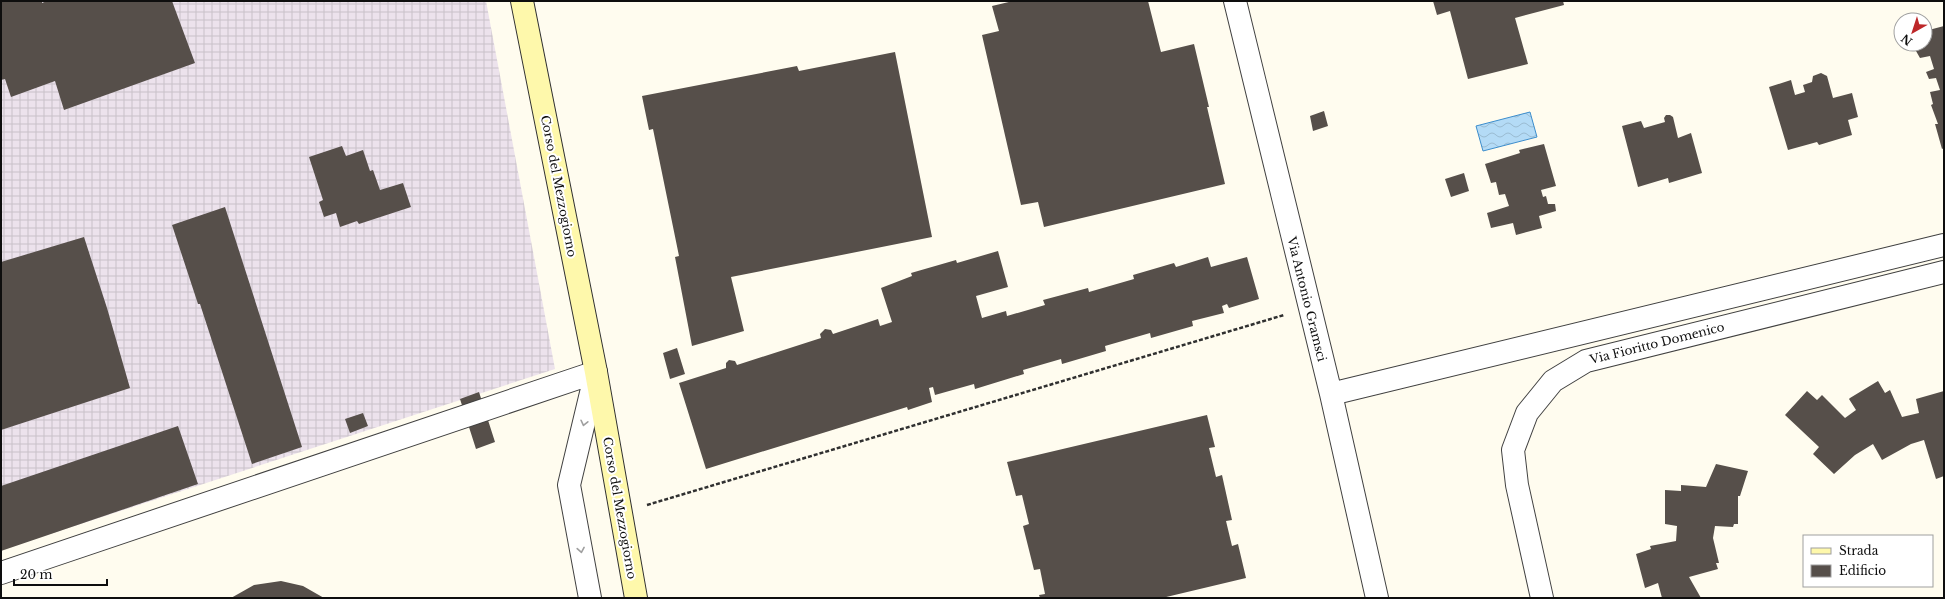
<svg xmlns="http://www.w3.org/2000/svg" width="1945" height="599" viewBox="0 0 1945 599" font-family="'Libre Baskerville',serif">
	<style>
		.industrial { fill: url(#industrial-grid) }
		.water { fill: url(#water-waves); stroke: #3c8dcc }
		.building { fill: #564f4a }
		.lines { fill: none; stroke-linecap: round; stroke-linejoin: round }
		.street-casing { stroke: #414141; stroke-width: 24 }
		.secondary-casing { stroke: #303030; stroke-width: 24 }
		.path { stroke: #303030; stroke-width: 2.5; stroke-dasharray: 4 2; stroke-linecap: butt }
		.street { stroke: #fff; stroke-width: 22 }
		.secondary { stroke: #fef8ab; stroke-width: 22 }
		.oneway { stroke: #9f9f9f }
		.labels { text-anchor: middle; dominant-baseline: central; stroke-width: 4; stroke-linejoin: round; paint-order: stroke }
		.street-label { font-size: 12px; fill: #0e0e0e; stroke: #fff }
	</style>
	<defs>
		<pattern id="industrial-grid" width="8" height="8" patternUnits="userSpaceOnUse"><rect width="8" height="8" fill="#ece2ec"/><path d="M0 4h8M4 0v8" fill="none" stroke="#c9c1c9"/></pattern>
		<pattern id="water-waves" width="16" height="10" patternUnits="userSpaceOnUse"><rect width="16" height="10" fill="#b4dbf6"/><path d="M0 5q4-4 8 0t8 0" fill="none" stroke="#9abbd2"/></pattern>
	</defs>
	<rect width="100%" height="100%" fill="#fffcef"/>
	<path class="industrial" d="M 1,1 L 486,1 L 555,369 L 1,550 Z"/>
	<path class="water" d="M 1530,112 L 1537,137 L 1483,151 L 1476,126 Z"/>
	<path class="building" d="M 1,1 L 42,1 L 42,3 L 47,1 L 172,1 L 195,63 L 64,110 L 55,81 L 11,97 L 5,79 L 1,80 Z
		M 1013,1 L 1148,1 L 1161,52 L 1194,44 L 1209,107 L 1207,107 L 1225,184 L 1044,227 L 1038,202 L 1021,205 L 982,35 L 999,31 L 992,6 Z
		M 1433,1 L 1563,1 L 1564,5 L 1515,18 L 1528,64 L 1468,79 L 1450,11 L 1437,15 Z
		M 1944,26 L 1944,148 L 1942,149 L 1935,124 L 1938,124 L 1931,105 L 1933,104 L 1930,92 L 1940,90 L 1936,78 L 1929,79 L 1926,72 L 1934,69 L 1930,56 L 1920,58 L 1916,51 L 1928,44 L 1925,31 Z
		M 895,52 L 932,237 L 731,277 L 744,331 L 692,346 L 675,257 L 679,256 L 653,129 L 649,130 L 642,96 L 797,66 L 799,71 Z
		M 1821,73 L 1827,76 L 1833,98 L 1852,93 L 1858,117 L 1848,120 L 1852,135 L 1819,145 L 1817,142 L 1788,150 L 1769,87 L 1791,80 L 1795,95 L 1805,92 L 1803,85 L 1812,82 L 1813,76 Z
		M 1324,111 L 1328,126 L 1313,131 L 1310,116 Z
		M 1666,115 L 1670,115 L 1673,117 L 1678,138 L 1691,133 L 1702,173 L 1669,183 L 1668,178 L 1638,187 L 1622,126 L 1641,121 L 1644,128 L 1665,122 L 1664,118 Z
		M 1544,144 L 1556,186 L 1541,190 L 1543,197 L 1546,196 L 1548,204 L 1555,204 L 1556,211 L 1539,216 L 1542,228 L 1516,235 L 1513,223 L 1491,228 L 1487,213 L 1509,206 L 1505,194 L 1499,195 L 1496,182 L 1491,183 L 1485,164 L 1520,153 L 1519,150 Z
		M 342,146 L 346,156 L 363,150 L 370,171 L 373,170 L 380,190 L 403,183 L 411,207 L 359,224 L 357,221 L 340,227 L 336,213 L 324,217 L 319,202 L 323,200 L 309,157 Z
		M 1464,173 L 1469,191 L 1451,197 L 1445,179 Z
		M 225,207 L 302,447 L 252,464 L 200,304 L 198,304 L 172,225 Z
		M 84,237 L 107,308 L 130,388 L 1,430 L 1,262 Z
		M 998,251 L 1008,287 L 976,296 L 982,318 L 1006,311 L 1007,316 L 1045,305 L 1043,300 L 1088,288 L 1089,292 L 1134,279 L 1133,275 L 1174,263 L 1176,267 L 1208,257 L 1211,267 L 1247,257 L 1259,299 L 1229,308 L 1227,304 L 1222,306 L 1224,313 L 1192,321 L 1193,326 L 1151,338 L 1150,333 L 1105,346 L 1106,351 L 1062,364 L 1061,359 L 1023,370 L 1024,374 L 975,389 L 974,384 L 935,395 L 933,387 L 929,388 L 932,402 L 908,410 L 907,407 L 706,469 L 679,383 L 726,368 L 726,363 L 729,360 L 735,361 L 737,365 L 821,338 L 820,334 L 825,329 L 831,330 L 833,334 L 878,319 L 880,326 L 892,322 L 881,288 L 912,276 L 911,273 L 956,260 L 957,263 Z
		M 677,348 L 685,374 L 670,379 L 663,353 Z
		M 1878,381 L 1885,393 L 1890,390 L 1902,417 L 1919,413 L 1916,399 L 1944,391 L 1944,476 L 1936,479 L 1924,440 L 1911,444 L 1882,460 L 1873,444 L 1855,455 L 1834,474 L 1813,454 L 1819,447 L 1785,415 L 1807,391 L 1817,400 L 1822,395 L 1845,418 L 1856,410 L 1849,399 L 1850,398 Z
		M 479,392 L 495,442 L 476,449 L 460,399 Z
		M 363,413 L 368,426 L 350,433 L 345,419 Z
		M 1207,415 L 1215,447 L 1209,448 L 1216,477 L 1222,475 L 1232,520 L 1226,521 L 1232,546 L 1238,544 L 1246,578 L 1162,598 L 1040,598 L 1039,595 L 1045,594 L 1040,569 L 1034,570 L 1023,526 L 1029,524 L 1022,495 L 1016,496 L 1007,462 Z
		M 178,426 L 198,484 L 1,551 L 1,486 Z
		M 1716,464 L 1748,471 L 1740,496 L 1738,496 L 1738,524 L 1734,524 L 1733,527 L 1715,526 L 1713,538 L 1719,563 L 1716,563 L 1718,569 L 1689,577 L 1701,598 L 1662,598 L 1658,583 L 1645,588 L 1636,554 L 1651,549 L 1650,546 L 1676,541 L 1677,526 L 1665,524 L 1665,490 L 1681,491 L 1681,485 L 1706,487 Z
		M 281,581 L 303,586 L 324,598 L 231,598 L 254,585 Z"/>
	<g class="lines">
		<g class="street-casing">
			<path id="street" d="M 1235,1 L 1331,394 L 1377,598
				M 1331,394 L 1944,245
				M 1,573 L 596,372
				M 590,598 L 569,485 L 596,372
				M 1542,598 L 1517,485 L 1513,450 L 1527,413 L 1553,381 L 1586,361 L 1944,272"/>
		</g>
		<g class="secondary-casing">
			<path id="secondary" d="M 522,1 L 596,372 L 636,598"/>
		</g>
		<path class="path" d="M 647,505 L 1284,315"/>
		<use href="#street" class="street"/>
		<use href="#secondary" class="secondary"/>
	</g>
	<defs><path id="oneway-chevron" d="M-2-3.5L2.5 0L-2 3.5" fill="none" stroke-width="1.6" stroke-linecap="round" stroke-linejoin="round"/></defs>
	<g class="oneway">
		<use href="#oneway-chevron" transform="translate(584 423) rotate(103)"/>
		<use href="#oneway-chevron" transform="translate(581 550) rotate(80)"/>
	</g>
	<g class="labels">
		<g class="street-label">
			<text transform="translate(559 186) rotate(79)">Corso del Mezzogiorno</text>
			<text transform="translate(1307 299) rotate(76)">Via Antonio Gramsci</text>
			<text transform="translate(1657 343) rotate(-14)">Via Fioritto Domenico</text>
			<text transform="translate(620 508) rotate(80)">Corso del Mezzogiorno</text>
		</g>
	</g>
	<rect width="1945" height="599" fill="none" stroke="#0e0e0e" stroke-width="4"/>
	<rect x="1803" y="535" width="130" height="52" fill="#ffffff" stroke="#9f9f9f"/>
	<rect x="1811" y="548" width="20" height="6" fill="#fef8ab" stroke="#9f9f9f"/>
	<text x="1839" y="555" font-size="12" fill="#0e0e0e">Strada</text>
	<rect x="1811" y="565" width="20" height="12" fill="#564f4a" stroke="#9f9f9f"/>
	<text x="1839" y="575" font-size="12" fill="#0e0e0e">Edificio</text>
	<g transform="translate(1913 32) rotate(219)"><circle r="19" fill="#ffffff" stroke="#9f9f9f"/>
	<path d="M0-3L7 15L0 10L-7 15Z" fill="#bd2729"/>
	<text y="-6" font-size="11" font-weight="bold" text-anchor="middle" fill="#0e0e0e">N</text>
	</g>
	<path d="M14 579v6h93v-6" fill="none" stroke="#0e0e0e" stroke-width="2"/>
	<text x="20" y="579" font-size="12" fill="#0e0e0e" stroke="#ffffff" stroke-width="3" paint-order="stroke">20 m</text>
</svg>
